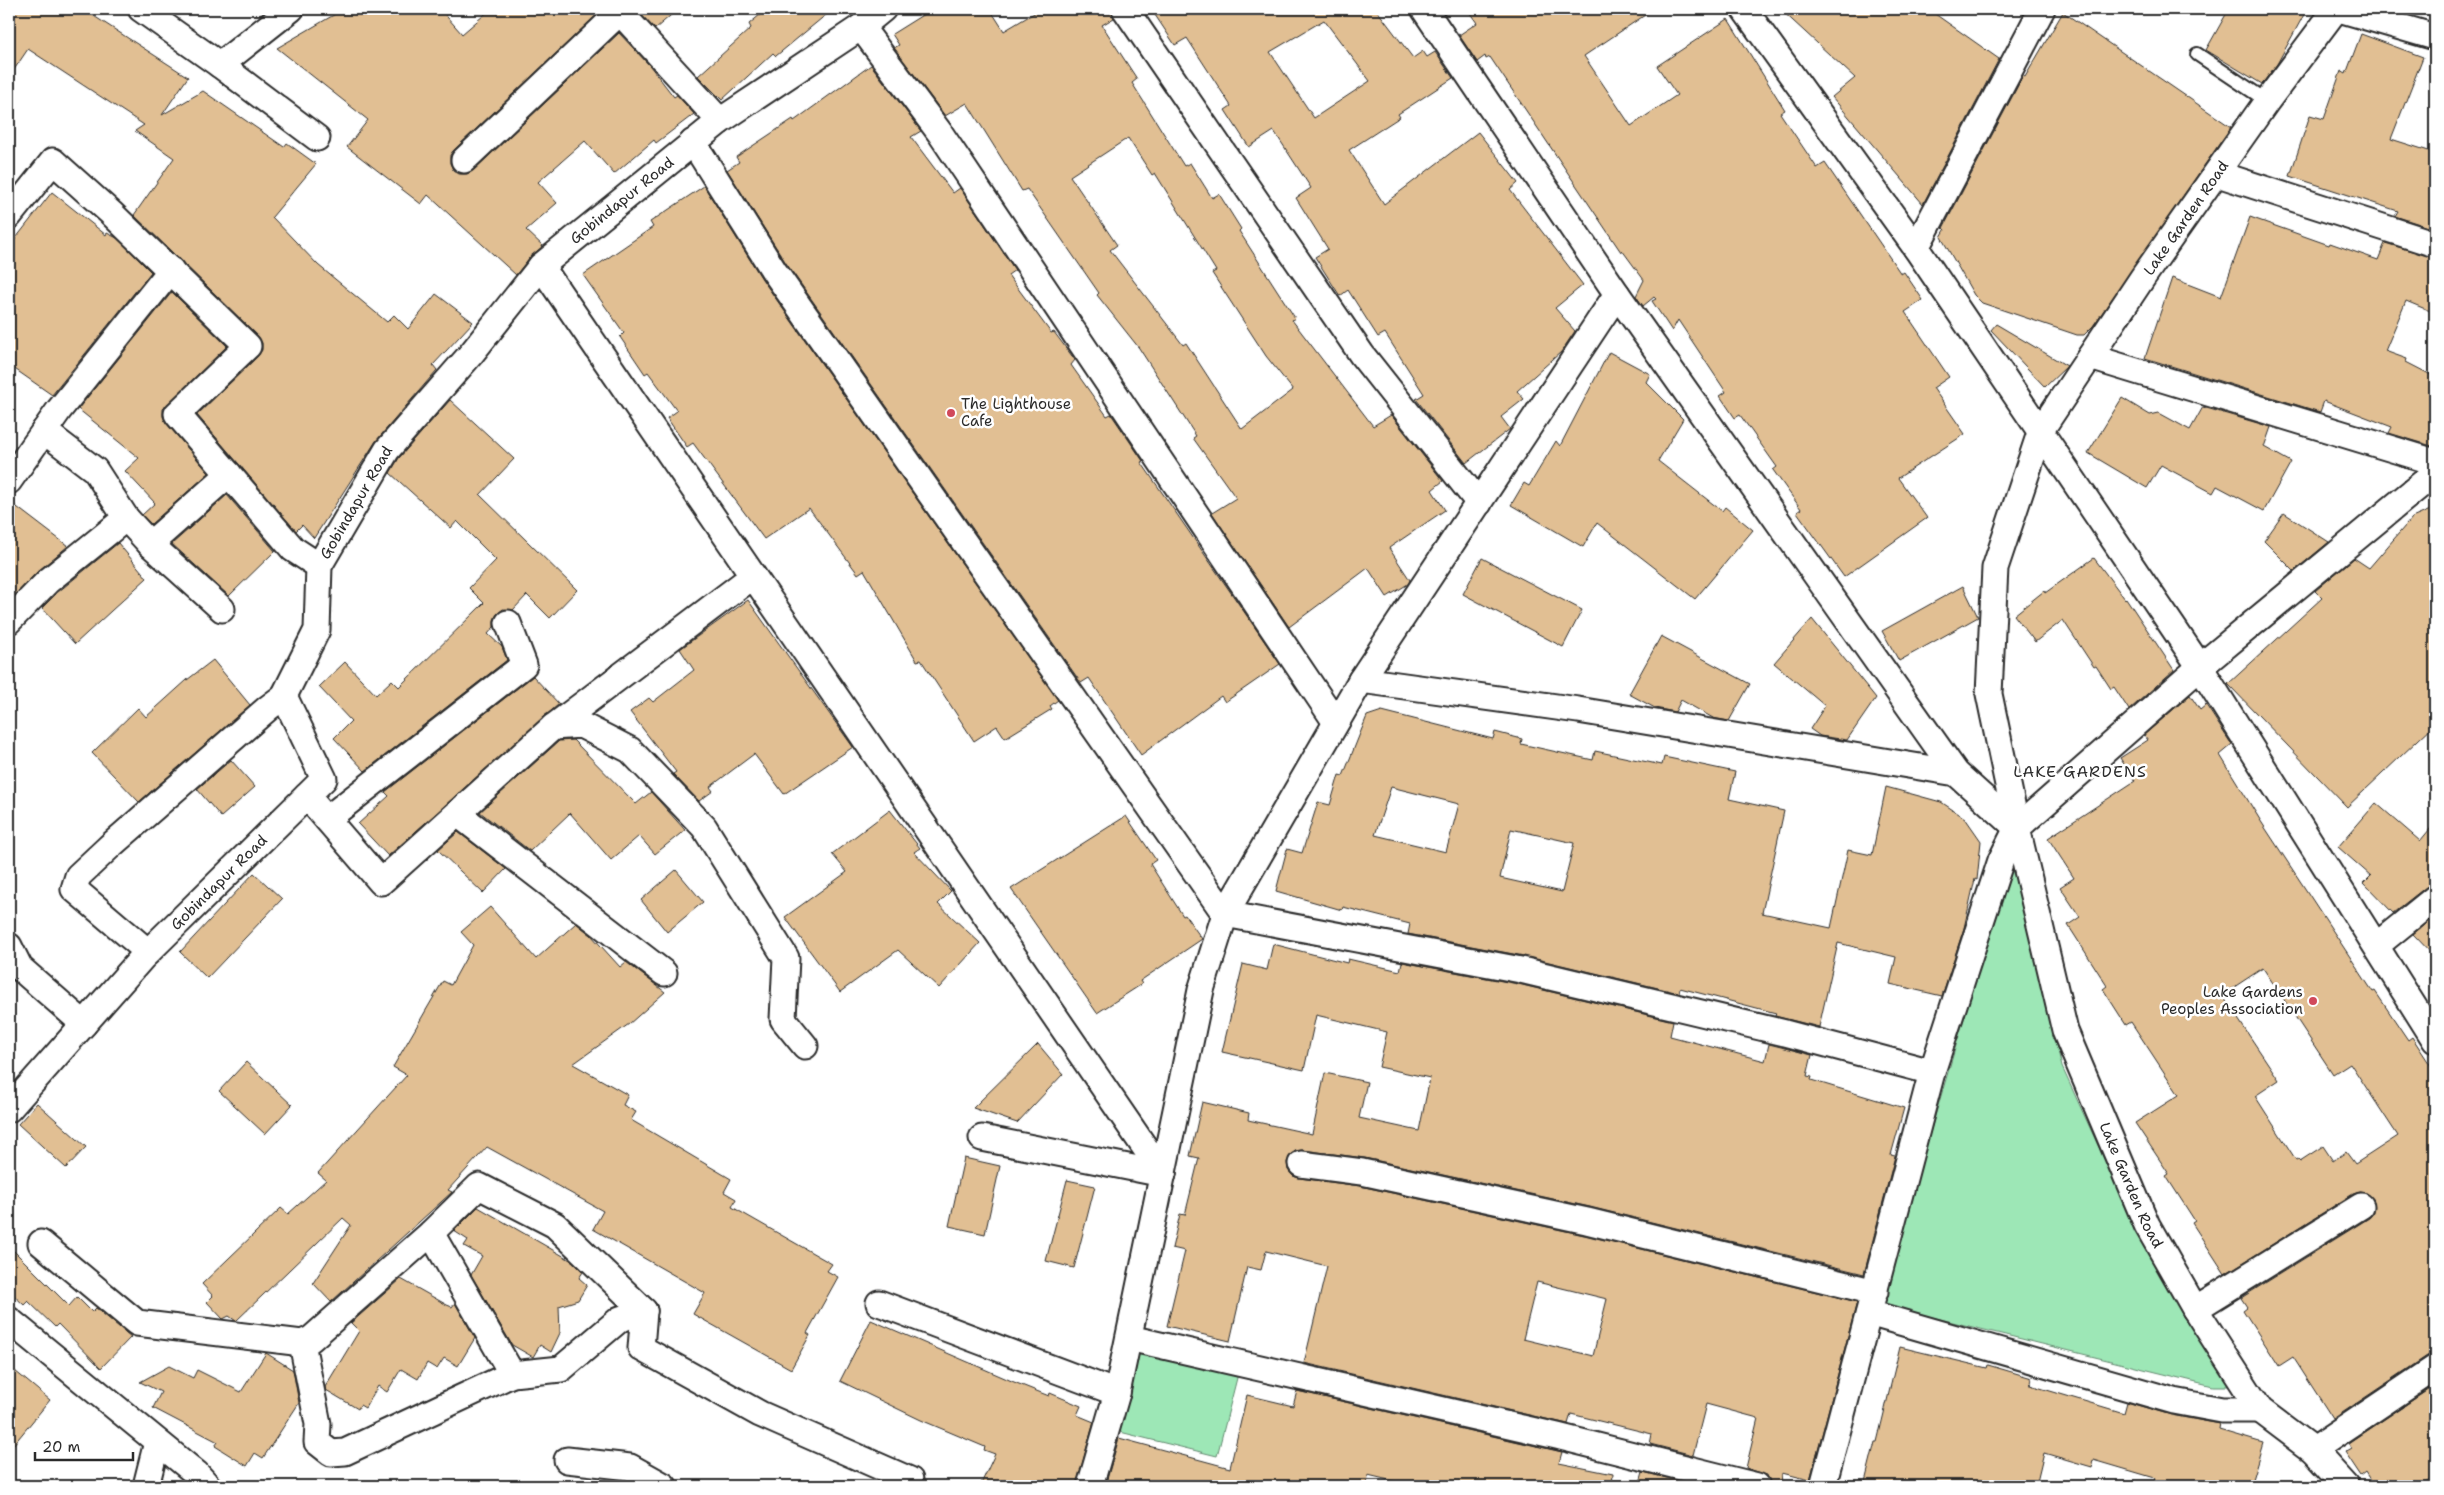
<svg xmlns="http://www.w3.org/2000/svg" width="2444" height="1495" viewBox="0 0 2444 1495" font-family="'Shantell Sans',sans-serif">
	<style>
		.green { fill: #9de7b6; stroke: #648970 }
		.building { fill: #e1bf93; stroke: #2b2b2b; fill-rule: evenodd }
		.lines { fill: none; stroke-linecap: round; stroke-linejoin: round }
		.service-casing { stroke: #2b2b2b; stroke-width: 16 }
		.minor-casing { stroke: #2b2b2b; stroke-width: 29 }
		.service { stroke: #fff; stroke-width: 12 }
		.minor { stroke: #fff; stroke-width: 25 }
		.poi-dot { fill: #d1495b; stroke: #fff; stroke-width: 2 }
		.labels { text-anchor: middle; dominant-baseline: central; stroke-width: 5; stroke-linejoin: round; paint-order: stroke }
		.street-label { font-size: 15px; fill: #2b2b2b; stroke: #fff }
		.poi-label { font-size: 15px; fill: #2b2b2b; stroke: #fff; text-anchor: start }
		.neighbourhood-label { font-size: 16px; letter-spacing: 1px; fill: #2b2b2b; stroke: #fff }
	</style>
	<rect width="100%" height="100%" fill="#fff"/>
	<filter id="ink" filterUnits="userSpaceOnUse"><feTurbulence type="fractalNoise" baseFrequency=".02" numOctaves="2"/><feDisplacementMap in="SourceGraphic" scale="10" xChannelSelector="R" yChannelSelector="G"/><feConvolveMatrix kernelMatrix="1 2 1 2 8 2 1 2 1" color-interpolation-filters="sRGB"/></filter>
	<g filter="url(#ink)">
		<path class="green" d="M 2011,861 L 2062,1067 L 2137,1230 L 2245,1386 L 2213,1386 L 1879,1304 Z
			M 1137,1348 L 1238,1374 L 1217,1456 L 1116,1431 Z"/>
		<path class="building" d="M 9,9 L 83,9 L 188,77 L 162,115 L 203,91 L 284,147 L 287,143 L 316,164 L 272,217 L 318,265 L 387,322 L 394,315 L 408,329 L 436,294 L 473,322 L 433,365 L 437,370 L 376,441 L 314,538 L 302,525 L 296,531 L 197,415 L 258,356 L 262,350 L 262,343 L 258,336 L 134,215 L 174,158 L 135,131 L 144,125 L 28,49 L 9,77 Z
			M 344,9 L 440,9 L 462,34 L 491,9 L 603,9 L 454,150 L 450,155 L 450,163 L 453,170 L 459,174 L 467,174 L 474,170 L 619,33 L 650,66 L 674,97 L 677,95 L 694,114 L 656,143 L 654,140 L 614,174 L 585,141 L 538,182 L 557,203 L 526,230 L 543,246 L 530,257 L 516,275 L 428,195 L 421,204 L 347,147 L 368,120 L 277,48 Z
			M 636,9 L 678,9 L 655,29 Z
			M 767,9 L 833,9 L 776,56 L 773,53 L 722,100 L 698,76 L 751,28 L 749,24 Z
			M 932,9 L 990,9 L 1004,31 L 1041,9 L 1111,9 L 1114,18 L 1102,25 L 1137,79 L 1132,83 L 1184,166 L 1190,163 L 1212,198 L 1219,194 L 1241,229 L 1239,231 L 1295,318 L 1292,320 L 1373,426 L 1391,415 L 1443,481 L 1432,490 L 1445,510 L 1389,548 L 1410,580 L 1408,584 L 1387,597 L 1368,568 L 1289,627 L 1212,513 L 1236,498 L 1193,438 L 1196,436 L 1139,348 L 1097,295 L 1099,293 L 1027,189 L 1022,191 L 967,103 L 945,116 L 894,48 L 899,45 L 892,34 ZM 1128,138 L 1152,175 L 1155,173 L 1216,271 L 1212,273 L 1266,356 L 1293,390 L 1242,429 L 1186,343 L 1183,345 L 1110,250 L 1117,245 L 1070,176 Z
			M 1151,9 L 1376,9 L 1413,58 L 1423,51 L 1427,57 L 1435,52 L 1453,78 L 1398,114 L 1400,117 L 1349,150 L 1384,204 L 1478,132 L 1518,183 L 1510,190 L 1583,285 L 1555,308 L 1575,331 L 1561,352 L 1517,391 L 1524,399 L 1501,417 L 1510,429 L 1466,463 L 1416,399 L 1424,394 L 1385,333 L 1378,337 L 1348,290 L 1340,296 L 1315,257 L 1328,249 L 1296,198 L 1311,188 L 1274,131 L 1249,147 L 1225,110 L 1231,106 L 1187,38 L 1175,45 ZM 1324,20 L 1370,81 L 1314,118 L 1270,52 Z
			M 1467,9 L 1654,9 L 1584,56 L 1631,126 L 1677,95 L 1657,66 L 1728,19 L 1785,110 L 1780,113 L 1817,168 L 1825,163 L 1901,274 L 1904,272 L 1923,300 L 1905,312 L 1949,377 L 1933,388 L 1965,434 L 1898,478 L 1927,518 L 1844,577 L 1797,512 L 1801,509 L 1773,470 L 1777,467 L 1740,415 L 1735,418 L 1720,396 L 1726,392 L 1678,320 L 1672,331 L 1652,301 L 1656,299 L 1654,297 L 1643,306 L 1636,296 L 1644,280 L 1622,250 L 1621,252 L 1490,57 L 1486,59 L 1485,56 L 1477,62 L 1459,35 L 1477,23 Z
			M 1780,9 L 1928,9 L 1999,59 L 1923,204 L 1832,97 L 1855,78 Z
			M 2229,9 L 2307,9 L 2277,64 L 2262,84 L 2206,50 Z
			M 2063,12 L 2231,127 L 2093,326 L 2084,335 L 2077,335 L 1982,303 L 1974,295 L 1941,237 L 1945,230 L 1943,228 L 2023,76 L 2025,77 Z
			M 2361,34 L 2423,57 L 2391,139 L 2435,153 L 2435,229 L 2395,216 L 2398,211 L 2290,176 L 2310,115 L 2324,119 L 2341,71 L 2346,74 Z
			M 871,65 L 921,131 L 911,137 L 953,193 L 960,188 L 1015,270 L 1008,275 L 1051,333 L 1054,332 L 1075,360 L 1071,365 L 1107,416 L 1111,414 L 1143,461 L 1141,462 L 1280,664 L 1225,702 L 1221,696 L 1141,755 L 1089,678 L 1081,683 L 786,263 L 727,170 L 739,162 L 736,157 L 793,119 L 794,121 Z
			M 704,186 L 762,279 L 1058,700 L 1050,706 L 1052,709 L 1005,738 L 997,726 L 974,741 L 921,660 L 917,661 L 864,570 L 858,574 L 809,508 L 764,539 L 693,443 L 687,447 L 667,418 L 677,411 L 648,372 L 645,374 L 620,337 L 624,333 L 583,275 L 653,227 L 650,222 Z
			M 52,192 L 106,235 L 107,233 L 117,238 L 151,272 L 52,395 L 9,365 L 9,247 Z
			M 2250,217 L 2329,245 L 2330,243 L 2378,260 L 2385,243 L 2435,258 L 2435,313 L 2406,301 L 2385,351 L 2407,359 L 2406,362 L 2435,377 L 2435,447 L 2389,433 L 2392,427 L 2324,401 L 2320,412 L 2145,358 L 2172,278 L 2221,297 Z
			M 172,292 L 227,346 L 163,409 L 163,416 L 166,423 L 209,473 L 151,524 L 142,515 L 155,503 L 125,471 L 139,458 L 78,409 Z
			M 1996,324 L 2067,366 L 2045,387 L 1991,330 Z
			M 1609,352 L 1650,374 L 1646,382 L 1683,419 L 1658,461 L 1722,511 L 1725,507 L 1753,530 L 1695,599 L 1597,523 L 1583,547 L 1511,505 L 1524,483 L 1529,486 L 1556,441 L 1560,446 Z
			M 2122,398 L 2150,415 L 2159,413 L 2190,430 L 2203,407 L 2271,427 L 2264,447 L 2291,462 L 2264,511 L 2217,486 L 2213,493 L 2161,465 L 2147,488 L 2088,453 Z
			M 450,400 L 514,459 L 480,495 L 577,590 L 550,618 L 527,595 L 513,610 L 503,609 L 497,614 L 494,620 L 494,627 L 488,634 L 502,647 L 507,660 L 365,771 L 334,738 L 351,721 L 319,687 L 345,662 L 376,695 L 392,680 L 399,687 L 484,603 L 469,588 L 496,560 L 457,521 L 451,528 L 390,473 L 399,458 Z
			M 227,495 L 275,551 L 229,596 L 172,544 Z
			M 9,501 L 68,546 L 38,571 L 9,601 Z
			M 2435,508 L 2435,724 L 2347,807 L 2228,684 L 2322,598 L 2315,591 L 2354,558 L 2369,568 L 2412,518 Z
			M 2284,513 L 2329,542 L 2294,571 L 2264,541 Z
			M 118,543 L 147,578 L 75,644 L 42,608 L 58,592 Z
			M 1482,558 L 1582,610 L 1563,647 L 1463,594 Z
			M 2094,558 L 2125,599 L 2126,598 L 2174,670 L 2129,710 L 2114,687 L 2111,689 L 2096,666 L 2094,667 L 2063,620 L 2035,642 L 2014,615 L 2044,591 L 2045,593 Z
			M 1963,586 L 1978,617 L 1899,661 L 1882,631 Z
			M 748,600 L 853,747 L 784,794 L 754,754 L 710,787 L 713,791 L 699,801 L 673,774 L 676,772 L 630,712 L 649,698 L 653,702 L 694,670 L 680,649 Z
			M 1812,619 L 1876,698 L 1847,740 L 1820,736 L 1810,729 L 1825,706 L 1774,663 Z
			M 1661,636 L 1750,684 L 1729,721 L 1713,718 L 1681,700 L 1675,712 L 1655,708 L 1629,694 Z
			M 213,660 L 250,705 L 139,802 L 92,753 L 138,708 L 146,717 L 187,680 Z
			M 533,676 L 559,704 L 388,856 L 358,824 L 389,796 L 385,792 Z
			M 2190,695 L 2200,710 L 2206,705 L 2232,745 L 2220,755 L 2262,823 L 2373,992 L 2375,991 L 2408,1040 L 2412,1037 L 2435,1072 L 2435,1354 L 2427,1356 L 2333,1419 L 2293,1357 L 2279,1366 L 2243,1310 L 2247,1307 L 2241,1298 L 2369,1218 L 2374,1212 L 2373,1199 L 2367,1193 L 2360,1192 L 2353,1194 L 2225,1274 L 2192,1223 L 2195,1221 L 2166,1176 L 2169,1174 L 2135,1123 L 2179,1095 L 2131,1022 L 2126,1025 L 2103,989 L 2107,986 L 2068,925 L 2080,917 L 2060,887 L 2074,878 L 2048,838 L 2135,781 L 2120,758 L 2148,740 L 2144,735 ZM 2263,968 L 2333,1074 L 2350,1063 L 2398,1136 L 2355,1164 L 2346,1152 L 2333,1161 L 2323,1146 L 2300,1161 L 2298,1159 L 2296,1160 L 2255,1096 L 2279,1080 L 2222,995 Z
			M 1382,711 L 1493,739 L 1495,732 L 1522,739 L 1521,744 L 1593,760 L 1595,751 L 1662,765 L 1664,757 L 1735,772 L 1729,799 L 1784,811 L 1762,913 L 1831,928 L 1848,850 L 1872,855 L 1886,787 L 1941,802 L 1965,818 L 1981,841 L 1977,880 L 1975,879 L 1964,928 L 1942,996 L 1890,984 L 1896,957 L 1838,943 L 1819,1027 L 1775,1016 L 1776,1013 L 1680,988 L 1679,993 L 1524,956 L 1408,934 L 1410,924 L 1343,907 L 1342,910 L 1276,891 L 1287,849 L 1302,853 L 1318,802 L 1330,805 L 1339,775 L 1343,776 L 1367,716 ZM 1391,787 L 1459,804 L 1446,852 L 1375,835 ZM 1511,829 L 1574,843 L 1562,892 L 1500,878 Z
			M 573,740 L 636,804 L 651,792 L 685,830 L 655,854 L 639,836 L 611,860 L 570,813 L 530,851 L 480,812 L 559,741 Z
			M 231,760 L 255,787 L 221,817 L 197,789 Z
			M 2376,803 L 2420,841 L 2435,823 L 2435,884 L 2426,887 L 2393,913 L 2364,883 L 2371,876 L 2338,847 Z
			M 890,810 L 920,848 L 914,852 L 951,891 L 938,904 L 980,943 L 939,988 L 898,950 L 840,992 L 785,917 L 847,872 L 832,854 Z
			M 1126,816 L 1156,860 L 1150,864 L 1183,916 L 1185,915 L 1202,939 L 1140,981 L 1142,984 L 1097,1013 L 1011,889 Z
			M 458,832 L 506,869 L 483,893 L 438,850 Z
			M 676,870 L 703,902 L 667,932 L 641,900 Z
			M 254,873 L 282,899 L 207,978 L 180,952 Z
			M 490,907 L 536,959 L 576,923 L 591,935 L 620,967 L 626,962 L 665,992 L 629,1024 L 573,1064 L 628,1095 L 623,1105 L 636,1112 L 631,1120 L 731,1179 L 724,1192 L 736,1199 L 732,1207 L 832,1264 L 827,1271 L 838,1277 L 807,1333 L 810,1335 L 791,1369 L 693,1314 L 705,1293 L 593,1229 L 603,1211 L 487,1147 L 448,1190 L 452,1192 L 331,1302 L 313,1283 L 351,1225 L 343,1218 L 236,1321 L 229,1316 L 223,1319 L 207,1302 L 213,1296 L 202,1284 L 281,1208 L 288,1214 L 326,1180 L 318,1173 L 407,1075 L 393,1067 L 443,981 L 451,985 L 473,945 L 461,932 Z
			M 2435,916 L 2435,957 L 2413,934 Z
			M 1273,944 L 1347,963 L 1348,959 L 1400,971 L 1402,962 L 1518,984 L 1673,1021 L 1670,1036 L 1765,1061 L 1769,1044 L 1781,1047 L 1812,1055 L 1807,1076 L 1812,1077 L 1811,1080 L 1904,1108 L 1891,1155 L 1895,1156 L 1864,1274 L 1590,1207 L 1365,1158 L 1302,1150 L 1295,1151 L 1287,1162 L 1288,1170 L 1293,1176 L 1299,1178 L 1360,1186 L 1584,1235 L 1857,1302 L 1810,1480 L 1782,1473 L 1781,1486 L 1771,1486 L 1767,1475 L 1746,1468 L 1758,1418 L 1706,1404 L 1693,1455 L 1650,1444 L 1652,1434 L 1571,1414 L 1568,1424 L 1304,1363 L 1327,1266 L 1266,1251 L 1261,1270 L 1247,1267 L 1230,1341 L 1167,1326 L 1185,1251 L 1172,1248 L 1180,1214 L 1185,1215 L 1199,1158 L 1190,1156 L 1202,1102 L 1249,1113 L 1248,1120 L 1312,1134 L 1325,1073 L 1367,1082 L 1359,1118 L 1419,1131 L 1430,1078 L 1379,1067 L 1387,1032 L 1316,1015 L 1304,1070 L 1222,1052 L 1243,964 L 1267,970 ZM 1537,1282 L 1607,1299 L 1593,1356 L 1523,1339 Z
			M 1038,1044 L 1063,1074 L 1017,1123 L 973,1108 Z
			M 246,1062 L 292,1105 L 265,1134 L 219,1091 Z
			M 37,1103 L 86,1147 L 66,1168 L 18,1124 Z
			M 964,1158 L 1000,1166 L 985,1234 L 949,1226 Z
			M 1067,1180 L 1095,1186 L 1074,1268 L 1046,1261 Z
			M 478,1207 L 572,1261 L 583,1272 L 579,1278 L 587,1285 L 578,1300 L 559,1306 L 560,1333 L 551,1352 L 540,1345 L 533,1357 L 512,1345 L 471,1275 L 482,1256 L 464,1246 L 468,1240 L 454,1231 Z
			M 9,1246 L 69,1306 L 77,1297 L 92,1312 L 96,1308 L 131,1337 L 101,1368 L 58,1324 L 55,1327 L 28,1301 L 24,1305 L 9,1291 Z
			M 401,1279 L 447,1305 L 452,1307 L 455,1303 L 475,1338 L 458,1366 L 444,1358 L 437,1369 L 427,1363 L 418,1379 L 401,1369 L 387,1392 L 378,1386 L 365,1408 L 360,1405 L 358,1409 L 326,1390 L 325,1387 L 359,1331 L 351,1323 Z
			M 871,1320 L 1014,1382 L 1049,1396 L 1050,1393 L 1081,1406 L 1077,1415 L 1094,1422 L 1076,1486 L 980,1486 L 995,1454 L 984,1450 L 985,1447 L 921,1420 L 840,1381 Z
			M 1900,1347 L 1987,1368 L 1988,1365 L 2032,1378 L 2030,1385 L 2124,1413 L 2127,1402 L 2171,1415 L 2220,1424 L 2219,1430 L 2263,1443 L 2250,1486 L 2152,1486 L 2155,1478 L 2094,1460 L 2092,1467 L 2044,1453 L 2036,1486 L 1864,1486 L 1875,1442 L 1877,1442 Z
			M 266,1353 L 293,1370 L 299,1403 L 263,1458 L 255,1453 L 247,1466 L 215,1446 L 218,1442 L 153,1408 L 161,1392 L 140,1382 L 169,1366 L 193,1378 L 197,1370 L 241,1392 Z
			M 9,1366 L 50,1400 L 9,1450 Z
			M 2435,1385 L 2435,1475 L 2417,1486 L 2375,1486 L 2366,1472 L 2361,1476 L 2345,1452 L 2352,1448 L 2349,1443 Z
			M 1297,1391 L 1562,1452 L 1559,1463 L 1613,1474 L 1612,1486 L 1414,1486 L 1368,1475 L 1367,1486 L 1105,1486 L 1119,1438 L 1230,1468 L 1247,1395 L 1293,1406 Z
			M 1643,1472 L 1686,1483 L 1686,1486 L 1639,1486 Z"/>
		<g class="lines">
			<g class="service-casing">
				<path id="service" d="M 2197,54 L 2267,101"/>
			</g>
			<g class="minor-casing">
				<g id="minor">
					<path d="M 141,9 L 220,65"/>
					<path d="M 291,9 L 220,65 L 317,138"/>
					<path d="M 617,9 L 720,121"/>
					<path d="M 1125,9 L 1362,355 L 1479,503"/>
					<path d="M 1424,9 L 1617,294"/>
					<path d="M 1744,9 L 1916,248 L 2200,667 L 2435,1040"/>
					<path id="s1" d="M 2336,9 L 2267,101 L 2143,277 L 2041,430 L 1995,568 L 1989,694 L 2017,828 L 2065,1031 L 2147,1225 L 2195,1309 L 2260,1410 L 2313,1450 L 2346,1486"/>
					<path d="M 2339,9 L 2435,37"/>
					<path d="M 861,27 L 940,133 L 1335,721"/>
					<path d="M 693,142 L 774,271 L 1225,914 L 1521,970 L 1785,1033 L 1932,1072"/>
					<path d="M 464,160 L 620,12"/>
					<path d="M 2218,174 L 2435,244"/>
					<path d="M 9,216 L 53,161 L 111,213 L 248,346 L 177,414 L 293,549 L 319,566"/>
					<path d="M 1916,248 L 2042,9"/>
					<path d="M 541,266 L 1163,1174"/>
					<path d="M 2090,357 L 2435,462"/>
					<path d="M 9,481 L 59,410 L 171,270"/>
					<path d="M 126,518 L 150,544 L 222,609"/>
					<path d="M 150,544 L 229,474"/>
					<path d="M 9,621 L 48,581 L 126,518 L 95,470 L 44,431"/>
					<path d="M 1361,680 L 1578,710 L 1956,773"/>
					<path d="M 553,727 L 581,725 L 630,750 L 704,827 L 786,958 L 783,1019 L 805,1046"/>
					<path d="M 307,796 L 381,882 L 553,727 L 753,576"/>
					<path d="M 458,814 L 664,973"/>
					<path d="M 327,819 L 524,665 L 508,623"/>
					<path d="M 2377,945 L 2435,898"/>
					<path d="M 9,946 L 20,968 L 84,1024"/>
					<path d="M 148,952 L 74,889 L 78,876 L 109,847 L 268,708 L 284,696"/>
					<path id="s2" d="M 9,1109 L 143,957 L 324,779 L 284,696 L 317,630 L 319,566 L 387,450 L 471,354 L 541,266 L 720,121 L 861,27 L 883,9"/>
					<path d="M 982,1138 L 1163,1174"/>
					<path d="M 1301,1164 L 1362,1172 L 1587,1221 L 1875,1292"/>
					<path d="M 431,1233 L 512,1374 L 561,1369 L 620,1319 L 644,1311"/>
					<path d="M 41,1243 L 137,1323 L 302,1343 L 311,1339 L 431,1233 L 479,1186 L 555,1225 L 644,1311"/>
					<path d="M 879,1303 L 1117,1393"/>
					<path d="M 2195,1309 L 2361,1206"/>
					<path d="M 644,1311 L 641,1348 L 760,1414 L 910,1480 L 910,1486"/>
					<path d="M 1869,1313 L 2174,1401 L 2222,1410 L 2260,1410"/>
					<path d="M 9,1320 L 197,1474 L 208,1486"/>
					<path d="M 1129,1338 L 1557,1436 L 1757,1486"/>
					<path d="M 302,1343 L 318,1424 L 317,1442 L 331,1453 L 345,1452 L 512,1374"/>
					<path d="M 2313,1450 L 2435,1368"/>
					<path d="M 567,1460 L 630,1467 L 664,1486"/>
					<path d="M 146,1486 L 157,1442"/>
					<path d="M 1090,1486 L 1117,1393 L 1201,990 L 1225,914 L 1361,680 L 1617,294 L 1956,773 L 2017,828"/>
					<path d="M 1823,1486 L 1932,1072 L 2001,860 L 2017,828 L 2200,667 L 2435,473"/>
				</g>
			</g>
			<use href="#service" class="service"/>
			<use href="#minor" class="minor"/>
		</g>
	</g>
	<g class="poi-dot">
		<circle cx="951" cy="413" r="5"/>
		<circle cx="2313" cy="1001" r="5"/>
	</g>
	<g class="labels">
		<g class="street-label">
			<text stroke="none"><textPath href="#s2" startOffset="1165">Gobindapur Road</textPath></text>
			<text transform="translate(2186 218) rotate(-55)">Lake Garden Road</text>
			<text stroke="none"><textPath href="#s2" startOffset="760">Gobindapur Road</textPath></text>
			<text stroke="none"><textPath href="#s2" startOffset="309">Gobindapur Road</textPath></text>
			<text stroke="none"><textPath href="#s1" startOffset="1299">Lake Garden Road</textPath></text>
		</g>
		<g class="poi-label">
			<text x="961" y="404">The Lighthouse<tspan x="961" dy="17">Cafe</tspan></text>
			<text x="2303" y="992" text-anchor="end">Lake Gardens<tspan x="2303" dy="17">Peoples Association</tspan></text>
		</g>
		<g class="neighbourhood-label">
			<text x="2080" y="771">LAKE GARDENS</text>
		</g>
	</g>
	<rect width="2444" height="1495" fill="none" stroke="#fff" stroke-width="30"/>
	<rect x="15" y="15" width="2414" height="1465" fill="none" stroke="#2b2b2b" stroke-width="2" filter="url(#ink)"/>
	<path d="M35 1452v8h98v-8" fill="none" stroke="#2b2b2b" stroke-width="2.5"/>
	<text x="42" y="1452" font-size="15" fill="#2b2b2b" stroke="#ffffff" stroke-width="4" paint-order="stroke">20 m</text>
</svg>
